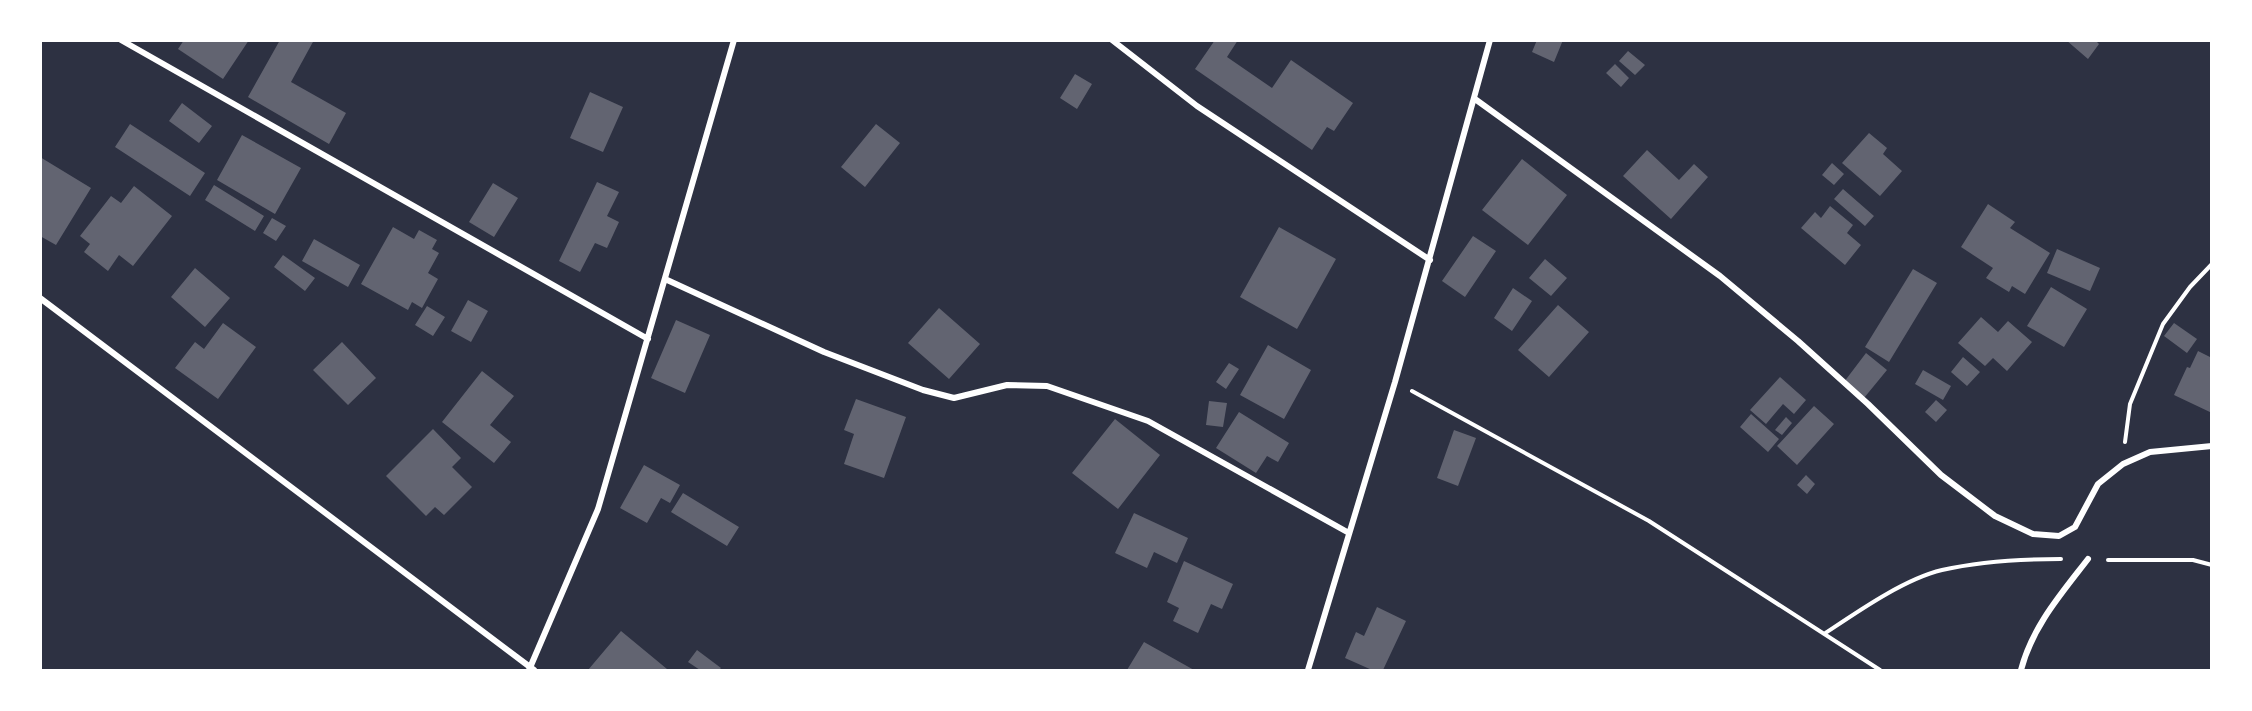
<svg xmlns="http://www.w3.org/2000/svg" width="2252" height="711" viewBox="0 0 2252 711" font-family="'Open Sans',sans-serif">
	<style>
		.building { fill: #626471 }
		.lines { fill: none; stroke-linecap: round; stroke-linejoin: round }
		.path { stroke: #fff; stroke-width: 4 }
		.minor { stroke: #fff; stroke-width: 6 }
	</style>
	<rect width="100%" height="100%" fill="#2d3142"/>
	<path class="building" d="M 184,40 L 249,40 L 223,79 L 178,49 Z
		M 280,40 L 314,40 L 291,82 L 346,113 L 329,144 L 248,97 Z
		M 1215,40 L 1238,40 L 1227,57 L 1272,88 L 1291,60 L 1353,103 L 1334,131 L 1327,127 L 1312,150 L 1195,69 Z
		M 1537,40 L 1563,40 L 1554,62 L 1532,52 Z
		M 2066,40 L 2095,40 L 2099,44 L 2088,59 Z
		M 1628,51 L 1645,65 L 1635,75 L 1619,61 Z
		M 1615,64 L 1629,78 L 1621,87 L 1606,73 Z
		M 1075,74 L 1092,84 L 1077,109 L 1060,98 Z
		M 590,92 L 623,107 L 603,152 L 570,138 Z
		M 182,103 L 212,126 L 199,143 L 169,121 Z
		M 130,124 L 205,173 L 190,196 L 115,147 Z
		M 876,124 L 900,143 L 865,187 L 841,167 Z
		M 1869,133 L 1887,148 L 1883,154 L 1902,171 L 1880,196 L 1842,163 Z
		M 242,135 L 301,168 L 275,214 L 217,180 Z
		M 1647,150 L 1679,180 L 1694,164 L 1708,177 L 1671,219 L 1623,176 Z
		M 40,157 L 91,188 L 56,245 L 40,236 Z
		M 1522,159 L 1567,195 L 1528,245 L 1482,210 Z
		M 1832,163 L 1844,174 L 1834,185 L 1822,175 Z
		M 597,182 L 619,192 L 607,216 L 619,222 L 607,248 L 595,243 L 580,272 L 559,261 Z
		M 493,183 L 518,198 L 494,237 L 469,222 Z
		M 214,185 L 264,216 L 255,231 L 205,200 Z
		M 134,186 L 172,216 L 133,266 L 119,255 L 108,271 L 84,252 L 90,244 L 80,236 L 111,196 L 121,203 Z
		M 1843,189 L 1874,216 L 1865,226 L 1834,199 Z
		M 1988,204 L 2015,222 L 2010,228 L 2050,253 L 2025,294 L 2012,286 L 2009,292 L 1986,278 L 1993,268 L 1961,247 Z
		M 1830,206 L 1853,225 L 1847,233 L 1861,245 L 1845,265 L 1801,228 L 1815,212 L 1821,218 Z
		M 272,218 L 286,226 L 276,241 L 263,233 Z
		M 393,227 L 414,239 L 419,230 L 437,240 L 432,249 L 439,253 L 428,273 L 438,279 L 422,308 L 412,302 L 408,310 L 361,284 Z
		M 1279,227 L 1336,259 L 1297,329 L 1240,297 Z
		M 1473,236 L 1496,251 L 1465,297 L 1442,281 Z
		M 314,239 L 360,265 L 348,287 L 302,261 Z
		M 2057,249 L 2100,268 L 2090,291 L 2047,273 Z
		M 283,255 L 315,278 L 305,291 L 274,267 Z
		M 1545,259 L 1567,278 L 1551,296 L 1529,278 Z
		M 195,268 L 230,298 L 205,327 L 171,297 Z
		M 1913,269 L 1937,283 L 1889,362 L 1865,347 Z
		M 2051,287 L 2087,309 L 2064,347 L 2027,326 Z
		M 1513,288 L 1532,301 L 1512,331 L 1494,318 Z
		M 468,300 L 488,311 L 471,342 L 451,331 Z
		M 1558,305 L 1589,332 L 1549,377 L 1518,350 Z
		M 427,306 L 445,317 L 433,336 L 415,325 Z
		M 939,308 L 980,344 L 949,379 L 908,343 Z
		M 1981,317 L 1998,332 L 2008,321 L 2032,342 L 2007,371 L 1993,358 L 1985,366 L 1958,343 Z
		M 676,320 L 710,335 L 685,393 L 651,378 Z
		M 223,323 L 256,347 L 218,399 L 175,368 L 195,342 L 204,349 Z
		M 2174,323 L 2197,339 L 2187,353 L 2164,336 Z
		M 342,342 L 376,378 L 348,405 L 313,370 Z
		M 1268,345 L 1311,370 L 1284,419 L 1240,395 Z
		M 2198,351 L 2212,358 L 2212,413 L 2174,395 L 2187,367 L 2190,368 Z
		M 1866,353 L 1887,370 L 1864,398 L 1844,382 Z
		M 1963,357 L 1980,372 L 1967,386 L 1951,372 Z
		M 1229,363 L 1239,369 L 1226,389 L 1216,382 Z
		M 1923,370 L 1951,386 L 1943,400 L 1915,384 Z
		M 482,371 L 514,396 L 490,425 L 511,442 L 494,463 L 442,422 Z
		M 1780,377 L 1806,400 L 1794,414 L 1783,404 L 1766,424 L 1750,410 Z
		M 856,399 L 906,417 L 884,478 L 844,464 L 854,434 L 844,430 Z
		M 1936,400 L 1947,410 L 1936,422 L 1925,412 Z
		M 1209,401 L 1227,403 L 1223,427 L 1206,425 Z
		M 1814,406 L 1834,424 L 1797,465 L 1777,446 Z
		M 1239,412 L 1289,443 L 1278,462 L 1267,456 L 1256,473 L 1216,448 Z
		M 1751,414 L 1779,439 L 1768,452 L 1740,427 Z
		M 1786,417 L 1792,423 L 1782,435 L 1775,430 Z
		M 1115,419 L 1160,455 L 1118,509 L 1072,473 Z
		M 433,429 L 461,458 L 452,467 L 472,487 L 444,515 L 435,507 L 426,516 L 386,476 Z
		M 1454,430 L 1476,438 L 1458,486 L 1437,478 Z
		M 644,465 L 680,485 L 670,503 L 661,498 L 647,523 L 620,508 Z
		M 1806,475 L 1815,484 L 1807,494 L 1797,485 Z
		M 683,493 L 739,527 L 727,546 L 671,512 Z
		M 1134,513 L 1188,538 L 1177,563 L 1154,552 L 1147,568 L 1115,553 Z
		M 1184,561 L 1233,584 L 1222,609 L 1211,604 L 1198,633 L 1173,621 L 1179,608 L 1167,602 Z
		M 1377,607 L 1406,621 L 1383,670 L 1372,670 L 1345,658 L 1356,632 L 1364,636 Z
		M 621,631 L 667,669 L 665,670 L 588,670 Z
		M 1144,642 L 1194,670 L 1127,670 Z
		M 697,650 L 721,668 L 719,670 L 700,670 L 688,662 Z"/>
	<g class="lines">
		<path class="path" d="M 1412,391 L 1649,521 L 1880,670
			M 2125,442 L 2130,404 L 2163,324 L 2190,287 L 2212,264
			M 2108,560 L 2193,560 L 2212,565
			M 1824,634 C 1857,612 1904,579 1942,570 C 1981,561 2022,559 2061,559"/>
		<path class="minor" d="M 121,40 L 648,339
			M 1112,40 L 1197,106 L 1430,260
			M 1475,99 L 1720,276 L 1798,341 L 1868,404 L 1941,475 L 1995,516 L 2033,534 L 2059,536 L 2075,527 L 2098,484 L 2123,464 L 2150,452 L 2212,446
			M 665,279 L 824,352 L 923,390 L 954,398 L 1007,385 L 1047,386 L 1148,421 L 1349,533
			M 40,298 L 534,670
			M 529,670 L 598,509 L 734,40
			M 1308,670 L 1395,382 L 1490,40
			M 2021,670 C 2032,627 2061,594 2088,559"/>
	</g>
	<rect width="2252" height="711" fill="none" stroke="#ffffff" stroke-width="84"/>
</svg>
